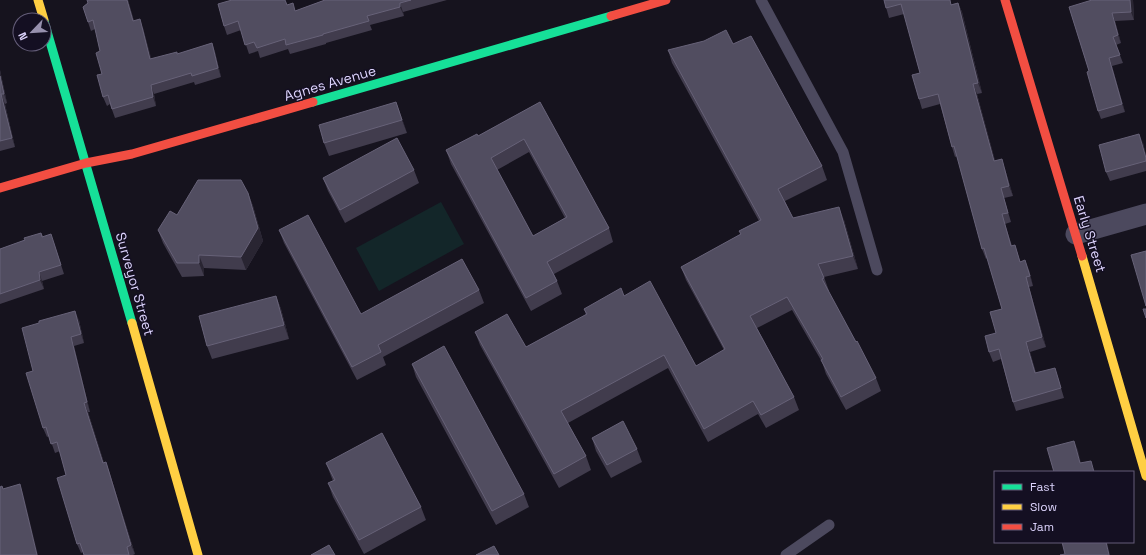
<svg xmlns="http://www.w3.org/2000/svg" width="1146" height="555" viewBox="0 0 1146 555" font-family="'Space Grotesk',sans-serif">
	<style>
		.green { fill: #132629 }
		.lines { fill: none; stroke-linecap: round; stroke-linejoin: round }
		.lane { stroke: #4c495e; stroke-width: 11 }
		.street { stroke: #4c495e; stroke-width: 21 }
		.fast { stroke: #16e098; stroke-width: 9 }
		.slow { stroke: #ffcf43; stroke-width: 9 }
		.jam { stroke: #f24e42; stroke-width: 9 }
		.wall { fill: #413c4d; fill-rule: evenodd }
		.shaded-wall { fill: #292532 }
		.building { fill: #514d60; stroke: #676278; fill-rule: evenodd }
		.labels { text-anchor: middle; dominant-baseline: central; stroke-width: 3; stroke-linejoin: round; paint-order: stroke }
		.street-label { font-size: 14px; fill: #dcd3fc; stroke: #140f22 }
	</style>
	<rect width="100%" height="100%" fill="#16131e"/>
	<path class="green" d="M 441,202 L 464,244 L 379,291 L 356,248 Z"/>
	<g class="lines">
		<path class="lane" d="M 761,0 L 843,152 L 877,270
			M 786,555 L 829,525"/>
		<path class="street" d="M 1076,234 L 1146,214"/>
		<path class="fast" d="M 44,21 L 132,323
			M 313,102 L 611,16"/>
		<path class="slow" d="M 38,0 L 44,20
			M 1082,256 L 1146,476
			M 132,323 L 198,555"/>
		<path class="jam" d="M 1005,0 L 1082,256
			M 611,16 L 666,0
			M 0,188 L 86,163 L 132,154 L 313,102"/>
	</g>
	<path class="wall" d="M 87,0 L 128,0 L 134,21 L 143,28 L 151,59 L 178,54 L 212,43 L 215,52 L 221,77 L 195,85 L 194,82 L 154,94 L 156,106 L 115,118 L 110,104 L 107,106 L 103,97 L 100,51 L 95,29 L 91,31 L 83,7 L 88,3 Z
		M 325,0 L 447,0 L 403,12 L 404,16 L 370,25 L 372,30 L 326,43 L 326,44 L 290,54 L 288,49 L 260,58 L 258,51 L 249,54 L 241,30 L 227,35 L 224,26 L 218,4 L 287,5 L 295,11 Z
		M 884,0 L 952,4 L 958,3 L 962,12 L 982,93 L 977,94 L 995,161 L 1005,169 L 1013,196 L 1004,198 L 1011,222 L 1005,224 L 1012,246 L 1015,245 L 1020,261 L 1029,270 L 1033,286 L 1029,287 L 1046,347 L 1030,352 L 1036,373 L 1058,378 L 1064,398 L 1016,411 L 1013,402 L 1001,359 L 993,362 L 989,352 L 996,333 L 1002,309 L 987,258 L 986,259 L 982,249 L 957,156 L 955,157 L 952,147 L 940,104 L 922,109 L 919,99 L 920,73 L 904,14 L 889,18 Z
		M 1133,0 L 1134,20 L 1115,21 L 1121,43 L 1116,45 L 1123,63 L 1112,66 L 1125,112 L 1101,119 L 1098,111 L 1089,71 L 1069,7 Z
		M 733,44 L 822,166 L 827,180 L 785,201 L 793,218 L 844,220 L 858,269 L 824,277 L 829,291 L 828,291 L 856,342 L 876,378 L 881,391 L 846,410 L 826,374 L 822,362 L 792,310 L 757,328 L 794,397 L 799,410 L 766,428 L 758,414 L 708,442 L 668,368 L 568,423 L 586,456 L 591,470 L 559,488 L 480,345 L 475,332 L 526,347 L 586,315 L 584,309 L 624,296 L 696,366 L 724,350 L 686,280 L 681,267 L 741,234 L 739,231 L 759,221 L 672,63 L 668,50 Z
		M 0,70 L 7,103 L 5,104 L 15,147 L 0,151 Z
		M 396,102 L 407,133 L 329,156 L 324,143 Z
		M 540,102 L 609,228 L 613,242 L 554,274 L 557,281 L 562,294 L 531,311 L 451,164 L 446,150 L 478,136 ZM 529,152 L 565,218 L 533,236 L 497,170 Z
		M 1143,143 L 1146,155 L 1146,171 L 1110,181 L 1106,172 Z
		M 414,170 L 419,183 L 345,223 L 328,191 L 323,178 Z
		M 248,193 L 253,206 L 263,241 L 246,270 L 204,268 L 204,276 L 182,277 L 163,243 L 158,230 L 177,215 Z
		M 279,230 L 361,314 L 479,290 L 484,303 L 383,357 L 386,365 L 357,380 L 284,243 Z
		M 41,233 L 43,236 L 54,243 L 64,274 L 42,281 L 44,289 L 0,304 L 0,249 L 25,240 Z
		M 276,296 L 281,309 L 289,339 L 212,359 L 207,346 Z
		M 79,320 L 84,343 L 74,346 L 90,412 L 88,412 L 104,463 L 106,462 L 109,471 L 135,554 L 133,555 L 84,555 L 83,552 L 81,553 L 77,544 L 66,475 L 60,451 L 55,453 L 49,436 L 47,437 L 43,428 L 33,371 Z
		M 412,364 L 524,494 L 529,507 L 496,525 L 416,377 Z
		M 592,438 L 637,449 L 642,462 L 611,478 L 596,451 Z
		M 326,463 L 421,507 L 426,520 L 364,554 L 333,497 L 328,483 L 333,481 L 331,476 Z"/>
	<path class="shaded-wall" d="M 127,0 L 128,0 L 136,30 L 133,21 Z
		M 1130,0 L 1133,0 L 1134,20 L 1131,12 Z
		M 400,3 L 403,12 L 404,16 L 400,7 Z
		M 958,3 L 962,12 L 982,93 L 978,83 Z
		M 1112,13 L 1115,21 L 1121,43 L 1118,35 Z
		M 140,19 L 143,28 L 154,68 L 150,59 Z
		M 212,43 L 215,52 L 221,77 L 218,68 Z
		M 1109,58 L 1112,66 L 1125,112 L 1122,104 Z
		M 0,70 L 7,103 L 4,94 L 0,76 Z
		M 973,84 L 977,94 L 998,171 L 994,161 Z
		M 151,85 L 154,94 L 156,106 L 153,97 Z
		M 1,94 L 5,104 L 15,147 L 12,138 Z
		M 396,102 L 401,115 L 407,133 L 402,120 Z
		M 1139,134 L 1143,143 L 1146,155 L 1146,158 Z
		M 1002,159 L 1005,169 L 1013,196 L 1009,186 Z
		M 248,193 L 253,206 L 263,241 L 246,270 L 241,257 Z
		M 839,207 L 844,220 L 858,269 L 853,256 Z
		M 199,255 L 204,268 L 204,276 L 199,263 Z
		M 1025,260 L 1029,270 L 1033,286 L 1030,276 Z
		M 39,272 L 42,281 L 44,289 L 40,280 Z
		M 1026,277 L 1029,287 L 1046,347 L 1042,337 Z
		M 276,296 L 281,309 L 289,339 L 284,325 Z
		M 75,311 L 79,320 L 84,343 L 81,334 Z
		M 71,337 L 74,346 L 90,412 L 87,402 Z
		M 1026,342 L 1030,352 L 1038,383 L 1035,373 Z
		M 84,403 L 88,412 L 107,472 L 103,463 Z
		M 1074,441 L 1078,450 L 1083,472 L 1080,463 Z
		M 106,462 L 109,471 L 135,554 L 131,545 Z
		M 20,484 L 23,493 L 38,555 L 37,555 Z
		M 1106,542 L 1107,542 L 1110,555 L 1109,555 Z"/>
	<path class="building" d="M 87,0 L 127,0 L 133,21 L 140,19 L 150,59 L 177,52 L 177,54 L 212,43 L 218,68 L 192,76 L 191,73 L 151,85 L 153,97 L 112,109 L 108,95 L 103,97 L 97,75 L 102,74 L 96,53 L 100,51 L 93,20 L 88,22 L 83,7 L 88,3 Z
		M 232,0 L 285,0 L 287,5 L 293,3 L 295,11 L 325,0 L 411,0 L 400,3 L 400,7 L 367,16 L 369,21 L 323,34 L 323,35 L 286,45 L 285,39 L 257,48 L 254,42 L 245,45 L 238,21 L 224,26 L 218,4 Z
		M 884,0 L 950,0 L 951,5 L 958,3 L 978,83 L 973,84 L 994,161 L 1002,159 L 1009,186 L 1001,188 L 1008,213 L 1002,214 L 1011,246 L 1015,245 L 1020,262 L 1025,260 L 1030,276 L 1026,277 L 1042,337 L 1026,342 L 1035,373 L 1055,368 L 1061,388 L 1013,402 L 999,349 L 989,352 L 985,336 L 996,333 L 990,312 L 1002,309 L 984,248 L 982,249 L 954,146 L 952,147 L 938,94 L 919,99 L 912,75 L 920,73 L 901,4 L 886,8 Z
		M 1092,0 L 1130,0 L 1131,12 L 1112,13 L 1118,35 L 1113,37 L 1120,55 L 1109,58 L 1122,104 L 1098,111 L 1087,72 L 1089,71 L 1069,7 Z
		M 726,30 L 733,44 L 751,36 L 822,166 L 778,189 L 793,218 L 839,207 L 853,256 L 818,264 L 824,278 L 822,279 L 856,342 L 857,341 L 876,378 L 841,397 L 821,360 L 823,359 L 787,297 L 750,316 L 794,397 L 761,415 L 753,401 L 704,429 L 664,355 L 561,411 L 586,456 L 554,474 L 475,332 L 507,314 L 526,347 L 587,314 L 584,309 L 621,288 L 624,296 L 650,281 L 696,366 L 725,349 L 681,267 L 741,234 L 739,231 L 761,220 L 668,50 L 704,41 Z
		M 0,76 L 4,94 L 1,94 L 12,138 L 0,141 Z
		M 396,102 L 402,120 L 324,143 L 319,125 Z
		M 540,102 L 609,228 L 547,262 L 557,281 L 526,298 L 446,150 L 477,134 L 478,136 ZM 524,139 L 567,217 L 533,236 L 491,158 Z
		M 1139,134 L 1146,158 L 1146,161 L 1106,172 L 1099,145 Z
		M 397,138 L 414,170 L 340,210 L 323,178 Z
		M 198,180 L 241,180 L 248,193 L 258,228 L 241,257 L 199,255 L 199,263 L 177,263 L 158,230 L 170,211 L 177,215 Z
		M 308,215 L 361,314 L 462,259 L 479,290 L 378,345 L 381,352 L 352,367 L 279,230 Z
		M 41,233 L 42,237 L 51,234 L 61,265 L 39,272 L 40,280 L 0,294 L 0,249 L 25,240 L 24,238 Z
		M 1146,251 L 1146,306 L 1131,255 Z
		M 276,296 L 284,325 L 207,346 L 199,316 Z
		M 1143,309 L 1146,309 L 1146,318 Z
		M 75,311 L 81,334 L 71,337 L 87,402 L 84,403 L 103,463 L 106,462 L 131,545 L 127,547 L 129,555 L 84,555 L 80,543 L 77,544 L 57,478 L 66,475 L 57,442 L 51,444 L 46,427 L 43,428 L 26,373 L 33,371 L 22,328 L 39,323 L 39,321 Z
		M 444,346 L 524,494 L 492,511 L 412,364 Z
		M 623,421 L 637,449 L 607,465 L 592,438 Z
		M 382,433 L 421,507 L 359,540 L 328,483 L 335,480 L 326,463 Z
		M 1074,441 L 1080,463 L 1091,461 L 1094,472 L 1054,472 L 1047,448 Z
		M 20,484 L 37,555 L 0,555 L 0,487 L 2,486 L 3,489 Z
		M 1062,542 L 1106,542 L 1109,555 L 1060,555 L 1065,554 Z
		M 329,545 L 335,555 L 311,555 Z
		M 494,546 L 499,555 L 476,555 Z"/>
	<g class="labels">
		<g class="street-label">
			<text transform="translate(330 83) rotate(-16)">Agnes Avenue</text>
			<text transform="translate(1090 234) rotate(73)">Early Street</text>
			<text transform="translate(135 284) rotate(74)">Surveyor Street</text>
		</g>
	</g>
	<rect x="994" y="471" width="140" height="72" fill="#140f22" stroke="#645d79"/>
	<rect x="1002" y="484" width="20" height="6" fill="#16e098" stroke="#645d79"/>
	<text x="1030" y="491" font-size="12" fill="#dcd3fc">Fast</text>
	<rect x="1002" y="504" width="20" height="6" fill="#ffcf43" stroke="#645d79"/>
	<text x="1030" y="511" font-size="12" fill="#dcd3fc">Slow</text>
	<rect x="1002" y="524" width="20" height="6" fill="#f24e42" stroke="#645d79"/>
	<text x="1030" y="531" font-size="12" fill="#dcd3fc">Jam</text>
	<g transform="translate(32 32) rotate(245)"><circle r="19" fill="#140f22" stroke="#645d79"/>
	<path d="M0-3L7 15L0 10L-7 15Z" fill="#9790ae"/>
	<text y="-6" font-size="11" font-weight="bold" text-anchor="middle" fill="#dcd3fc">N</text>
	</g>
</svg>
